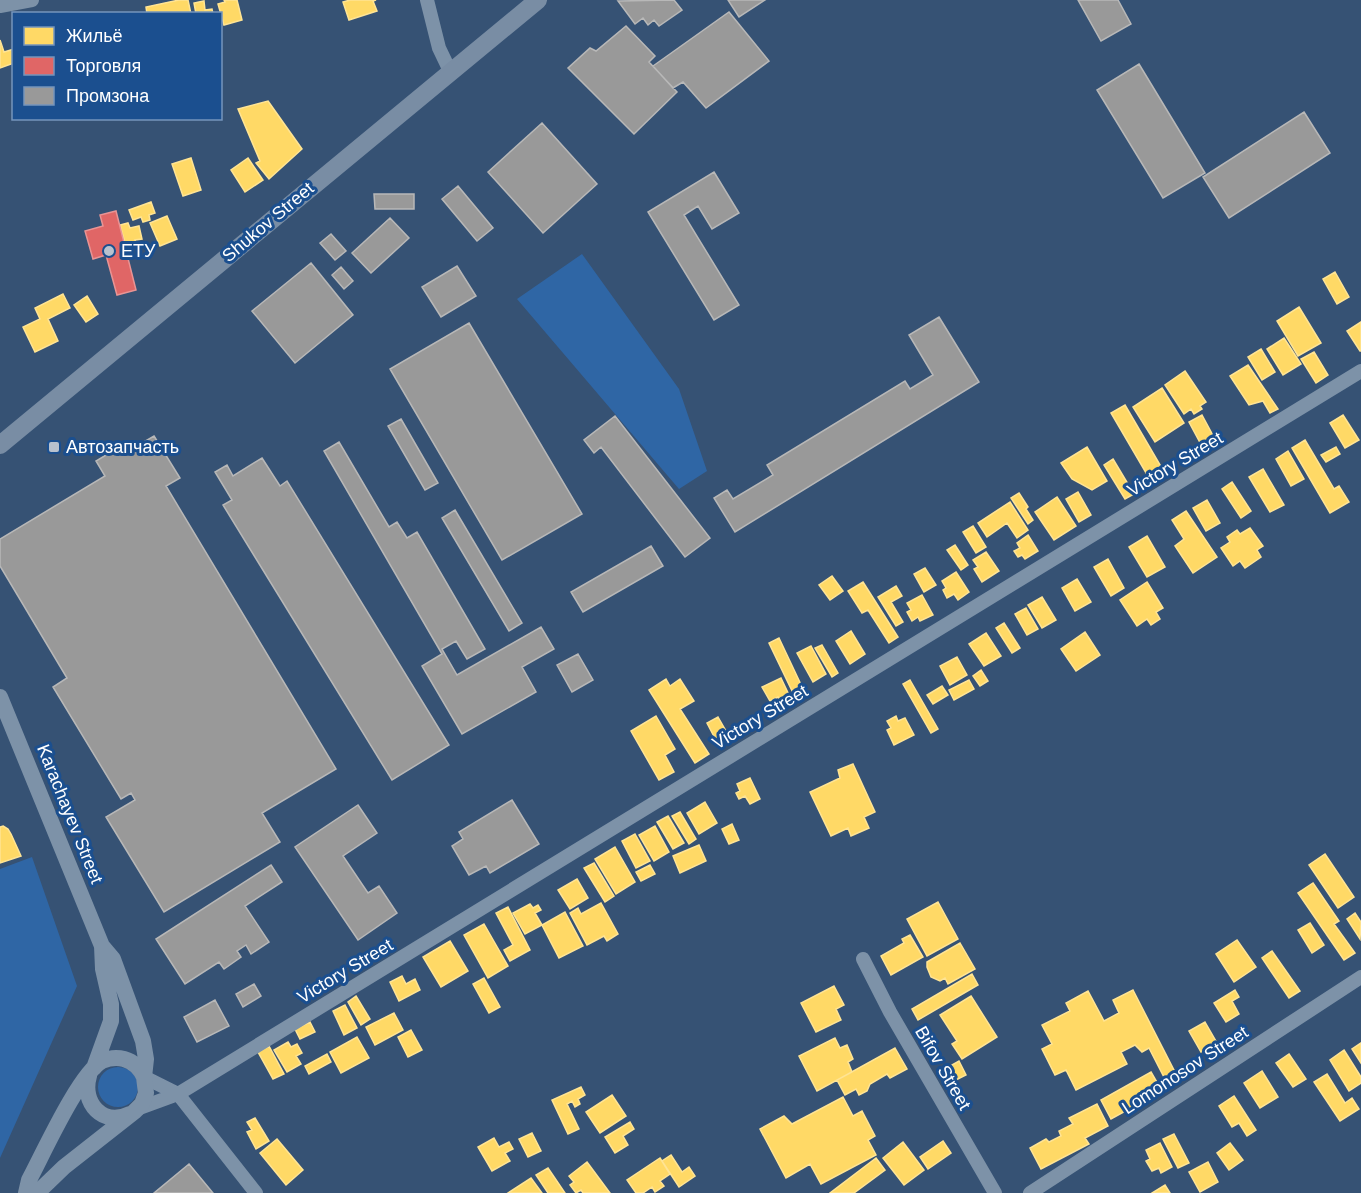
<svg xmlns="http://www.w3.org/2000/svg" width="1361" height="1193" viewBox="0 0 1361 1193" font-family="Helvetica,sans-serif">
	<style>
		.green { fill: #2f66a5 }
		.homes { fill: #ffd966; stroke: #ffe494; stroke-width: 1.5 }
		.shops { fill: #e06666; stroke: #e99494; stroke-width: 1.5 }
		.industry { fill: #999; stroke: #b8b8b8; stroke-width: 1.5 }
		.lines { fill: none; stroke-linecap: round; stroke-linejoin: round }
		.minor { stroke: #7d92a8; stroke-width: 14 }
		.tertiary { stroke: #7d92a8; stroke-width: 16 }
		.secondary { stroke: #798da4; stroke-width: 18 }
		.poi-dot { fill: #b9c2ce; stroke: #1b4f8f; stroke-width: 2 }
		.labels { text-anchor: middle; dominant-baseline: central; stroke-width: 6; stroke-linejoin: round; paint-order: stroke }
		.street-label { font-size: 18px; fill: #fff; stroke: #1b4f8f }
		.poi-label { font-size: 18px; fill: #fff; stroke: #1b4f8f; text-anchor: start }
	</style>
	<rect width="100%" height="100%" fill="#365274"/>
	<path class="green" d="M 582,254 L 679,389 L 707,471 L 679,489 L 517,299 Z
		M 32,857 L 77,986 L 0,1158 L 0,869 Z
		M98 1087a20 20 0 1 1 40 0a20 20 0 1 1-40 0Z"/>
	<path class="homes" d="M 179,0 L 188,0 L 191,14 L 147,14 L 146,7 Z
		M 224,0 L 237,0 L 242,20 L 224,25 L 218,4 L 225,2 Z
		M 350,0 L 376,0 L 373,1 L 377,11 L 349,20 L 343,2 Z
		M 204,1 L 205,10 L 212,9 L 213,14 L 196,14 L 194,3 Z
		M 0,40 L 4,52 L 14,49 L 14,63 L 0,68 Z
		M 268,101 L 302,149 L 269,179 L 256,163 L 260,161 L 238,109 Z
		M 191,158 L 201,190 L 183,196 L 172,164 Z
		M 248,158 L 263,180 L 245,192 L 231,170 Z
		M 151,202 L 155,213 L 149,215 L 150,220 L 143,222 L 141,217 L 133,220 L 129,210 Z
		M 167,216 L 177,239 L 160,246 L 150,223 Z
		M 128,223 L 130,228 L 139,226 L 142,239 L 135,240 L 136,245 L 126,247 L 120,225 Z
		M 1335,272 L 1349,297 L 1337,304 L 1323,279 Z
		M 63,294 L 70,308 L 48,319 L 58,341 L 35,352 L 23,327 L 40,319 L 35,308 Z
		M 87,296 L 98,314 L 86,322 L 74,305 Z
		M 1299,307 L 1321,343 L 1298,356 L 1277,321 Z
		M 1361,322 L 1361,351 L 1360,351 L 1347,331 Z
		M 1284,338 L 1301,364 L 1283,375 L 1267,349 Z
		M 1261,349 L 1275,372 L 1262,380 L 1248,357 Z
		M 1314,352 L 1328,375 L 1316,383 L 1301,359 Z
		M 1248,365 L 1278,409 L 1270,413 L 1263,401 L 1249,405 L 1230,376 Z
		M 1185,371 L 1206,402 L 1200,406 L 1202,409 L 1194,414 L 1191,409 L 1184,414 L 1165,385 Z
		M 1162,388 L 1184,423 L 1155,442 L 1133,407 Z
		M 1125,405 L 1163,470 L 1149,478 L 1111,413 Z
		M 1202,415 L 1217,443 L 1204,450 L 1189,422 Z
		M 1343,415 L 1359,440 L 1345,448 L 1330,423 Z
		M 1305,440 L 1334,489 L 1339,486 L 1349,502 L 1330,513 L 1292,448 Z
		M 1087,447 L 1107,481 L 1092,490 L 1072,479 L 1061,463 Z
		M 1336,447 L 1340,454 L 1326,462 L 1321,455 Z
		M 1288,451 L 1304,479 L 1291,486 L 1276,459 Z
		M 1113,459 L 1134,494 L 1125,499 L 1104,465 Z
		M 1263,469 L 1284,505 L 1270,512 L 1249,477 Z
		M 1232,482 L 1251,511 L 1241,518 L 1222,489 Z
		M 1078,492 L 1091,515 L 1079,522 L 1066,499 Z
		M 1019,493 L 1028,507 L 1026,509 L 1033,520 L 1028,524 L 1011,498 Z
		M 1057,497 L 1076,526 L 1054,540 L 1035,512 Z
		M 1207,500 L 1220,523 L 1206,531 L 1193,508 Z
		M 1010,502 L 1028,530 L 1017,538 L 1007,523 L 987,537 L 978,523 Z
		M 1186,511 L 1217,557 L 1193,573 L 1175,546 L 1184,539 L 1172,520 Z
		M 973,526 L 986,547 L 976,553 L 963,532 Z
		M 1250,528 L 1263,546 L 1257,550 L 1261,557 L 1245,568 L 1240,561 L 1233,566 L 1221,548 L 1230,542 L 1227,537 L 1237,530 L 1240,534 Z
		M 1028,535 L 1038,551 L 1025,559 L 1022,555 L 1018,557 L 1014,551 L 1020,548 L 1017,543 Z
		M 1147,536 L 1165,567 L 1147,577 L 1129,547 Z
		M 955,545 L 968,565 L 961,570 L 947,550 Z
		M 986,552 L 999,571 L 982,582 L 974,569 L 978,567 L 973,560 Z
		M 1108,559 L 1124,588 L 1111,596 L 1094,567 Z
		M 925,568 L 936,585 L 924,592 L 914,574 Z
		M 956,572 L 969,592 L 958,600 L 954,594 L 947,598 L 943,590 L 946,588 L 942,581 Z
		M 832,576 L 843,591 L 830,600 L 819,585 Z
		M 1077,579 L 1091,602 L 1075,611 L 1062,588 Z
		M 863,582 L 898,637 L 889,643 L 868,610 L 862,613 L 848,591 Z
		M 1147,582 L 1163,608 L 1156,612 L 1160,619 L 1151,625 L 1147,619 L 1137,626 L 1120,600 Z
		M 896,586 L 902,596 L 891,602 L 903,622 L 896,626 L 878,597 Z
		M 922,595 L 933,615 L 920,621 L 918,617 L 912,621 L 907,612 L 911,610 L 907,603 Z
		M 1042,597 L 1056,620 L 1042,628 L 1028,605 Z
		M 1026,608 L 1038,629 L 1027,635 L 1015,614 Z
		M 1004,623 L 1020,648 L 1012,653 L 996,628 Z
		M 851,631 L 865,654 L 850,664 L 836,641 Z
		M 1085,632 L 1100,655 L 1076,671 L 1061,649 Z
		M 986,633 L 1001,656 L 984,666 L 969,644 Z
		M 779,638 L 805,693 L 795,697 L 769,643 Z
		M 822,645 L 838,673 L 832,677 L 815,648 Z
		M 811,646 L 826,674 L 813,682 L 797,653 Z
		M 957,657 L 967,675 L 950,685 L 940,666 Z
		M 981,670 L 988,681 L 980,686 L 973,676 Z
		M 781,678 L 791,699 L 781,703 L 778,697 L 770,701 L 762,687 Z
		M 666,679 L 670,686 L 680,679 L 694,701 L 680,709 L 709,754 L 695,763 L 649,690 Z
		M 910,680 L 938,729 L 931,733 L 903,684 Z
		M 969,680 L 974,689 L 954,700 L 949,690 Z
		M 942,686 L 948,695 L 933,704 L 927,695 Z
		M 656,716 L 675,749 L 665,755 L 674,772 L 659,780 L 631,731 Z
		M 896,716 L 898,721 L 905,718 L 914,735 L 894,745 L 887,730 L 891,728 L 887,721 Z
		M 718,717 L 730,738 L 718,744 L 707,723 Z
		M 853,764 L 875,812 L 864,817 L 869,828 L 851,836 L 848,828 L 831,836 L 810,792 L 840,778 L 838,770 Z
		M 750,778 L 760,799 L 750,804 L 745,796 L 739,799 L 736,793 L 740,791 L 737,784 Z
		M 705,802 L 717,823 L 699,834 L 687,813 Z
		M 680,812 L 696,839 L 689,844 L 672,816 Z
		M 668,816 L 684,843 L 673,849 L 657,822 Z
		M 732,824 L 739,840 L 729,844 L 722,829 Z
		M 3,826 L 8,829 L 11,834 L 21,856 L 0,863 L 0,827 Z
		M 655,826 L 669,852 L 654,861 L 639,835 Z
		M 635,834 L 650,861 L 636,868 L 622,841 Z
		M 699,845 L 706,861 L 680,873 L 673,856 Z
		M 615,847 L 635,882 L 616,894 L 595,859 Z
		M 1325,854 L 1354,897 L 1338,908 L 1309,865 Z
		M 594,863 L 614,896 L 605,902 L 584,868 Z
		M 650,865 L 655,874 L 641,881 L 636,872 Z
		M 577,879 L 588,898 L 570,909 L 558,890 Z
		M 1313,883 L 1339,921 L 1334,924 L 1355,953 L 1344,960 L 1298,893 Z
		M 938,902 L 958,939 L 927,956 L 907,919 Z
		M 601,903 L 618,934 L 607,941 L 604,936 L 587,945 L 570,913 L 578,908 L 581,914 Z
		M 530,904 L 533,908 L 538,905 L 541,910 L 535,913 L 542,925 L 525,934 L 513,913 Z
		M 508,907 L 530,950 L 510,961 L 504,950 L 513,945 L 496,913 Z
		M 565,912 L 583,946 L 559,958 L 542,925 Z
		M 1355,913 L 1361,922 L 1360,939 L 1347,919 Z
		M 1310,923 L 1324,945 L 1312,953 L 1298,930 Z
		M 484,924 L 508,966 L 488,978 L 464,935 Z
		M 910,935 L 923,957 L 891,975 L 881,956 L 904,943 L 902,939 Z
		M 1237,940 L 1256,967 L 1234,982 L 1216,954 Z
		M 450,941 L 468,971 L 441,987 L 423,957 Z
		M 960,943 L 975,969 L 948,984 L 945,978 L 940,981 L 931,977 L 927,967 L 927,962 Z
		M 1272,951 L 1300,991 L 1289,998 L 1262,958 Z
		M 972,974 L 978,985 L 918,1020 L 912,1009 Z
		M 402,976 L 406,984 L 415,979 L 420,990 L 399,1001 L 390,982 Z
		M 484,978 L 500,1007 L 489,1013 L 473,984 Z
		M 834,986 L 844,1005 L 836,1009 L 841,1020 L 816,1032 L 801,1003 Z
		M 1133,990 L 1178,1078 L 1167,1083 L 1149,1048 L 1142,1052 L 1135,1045 L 1121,1052 L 1127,1064 L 1076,1090 L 1066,1070 L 1055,1075 L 1042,1049 L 1052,1044 L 1042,1025 L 1070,1011 L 1066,1003 L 1088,991 L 1104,1021 L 1119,1013 L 1113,1000 Z
		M 1235,990 L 1239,997 L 1232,1001 L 1239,1014 L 1226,1022 L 1214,1003 Z
		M 356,996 L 370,1019 L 361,1025 L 348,1002 Z
		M 971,996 L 997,1037 L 962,1059 L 952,1044 L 957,1041 L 940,1015 Z
		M 345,1005 L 357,1028 L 344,1035 L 333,1011 Z
		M 394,1013 L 403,1030 L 375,1045 L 366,1027 Z
		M 310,1022 L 315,1032 L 300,1039 L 295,1029 Z
		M 1205,1022 L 1217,1043 L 1201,1052 L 1189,1031 Z
		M 411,1030 L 422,1050 L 408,1057 L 398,1037 Z
		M 357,1037 L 369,1058 L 341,1073 L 330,1052 Z
		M 835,1038 L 840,1048 L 847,1045 L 853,1059 L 848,1062 L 852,1072 L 817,1091 L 799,1056 Z
		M 288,1042 L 291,1047 L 297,1044 L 302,1053 L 296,1056 L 301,1064 L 287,1072 L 274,1050 Z
		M 1361,1043 L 1361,1063 L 1352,1049 Z
		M 269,1046 L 284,1074 L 273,1079 L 258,1052 Z
		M 895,1048 L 907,1069 L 890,1078 L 887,1074 L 870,1084 L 867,1091 L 859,1095 L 856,1089 L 845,1095 L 837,1080 Z
		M 1344,1050 L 1361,1077 L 1361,1083 L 1349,1091 L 1330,1060 Z
		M 327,1054 L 331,1062 L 309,1074 L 305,1066 Z
		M 1289,1054 L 1306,1079 L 1293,1087 L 1276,1063 Z
		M 959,1061 L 966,1075 L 950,1083 L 943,1070 Z
		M 1262,1071 L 1278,1097 L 1260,1108 L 1244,1083 Z
		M 1151,1072 L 1162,1091 L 1111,1119 L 1101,1100 Z
		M 1327,1074 L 1345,1103 L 1352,1098 L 1359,1109 L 1340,1121 L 1314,1082 Z
		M 581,1087 L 585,1095 L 578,1099 L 580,1104 L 575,1107 L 572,1101 L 567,1104 L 579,1129 L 568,1134 L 552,1100 Z
		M 612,1095 L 626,1116 L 600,1133 L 586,1112 Z
		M 1234,1096 L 1256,1130 L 1247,1136 L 1239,1123 L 1232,1127 L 1219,1106 Z
		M 843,1097 L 853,1116 L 862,1111 L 875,1136 L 868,1140 L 876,1155 L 821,1184 L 810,1164 L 786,1178 L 760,1129 L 784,1116 L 792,1124 Z
		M 1097,1104 L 1108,1126 L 1085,1138 L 1089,1144 L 1041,1169 L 1030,1148 L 1046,1139 L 1049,1142 L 1061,1136 L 1059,1131 L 1073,1124 L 1069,1118 Z
		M 255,1118 L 269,1141 L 256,1149 L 247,1132 L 252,1130 L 247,1122 Z
		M 630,1122 L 634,1129 L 623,1136 L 628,1145 L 615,1153 L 605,1137 Z
		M 532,1133 L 541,1151 L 528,1157 L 519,1139 Z
		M 1174,1134 L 1189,1163 L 1178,1168 L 1163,1139 Z
		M 494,1138 L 499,1147 L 509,1142 L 513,1149 L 505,1153 L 510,1161 L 492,1171 L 478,1147 Z
		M 277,1139 L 303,1170 L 286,1185 L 260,1153 Z
		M 943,1141 L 951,1153 L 928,1169 L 920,1157 Z
		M 903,1142 L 924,1170 L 904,1185 L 883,1158 Z
		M 1160,1143 L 1172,1167 L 1161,1173 L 1159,1168 L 1152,1171 L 1146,1161 L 1150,1159 L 1146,1150 Z
		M 1230,1143 L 1243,1160 L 1229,1170 L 1217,1153 Z
		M 671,1155 L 682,1172 L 689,1167 L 695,1176 L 679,1187 L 662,1161 Z
		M 660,1158 L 670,1174 L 660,1181 L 664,1186 L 655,1192 L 652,1187 L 643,1193 L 636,1193 L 627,1180 Z
		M 876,1158 L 885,1170 L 854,1193 L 830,1193 Z
		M 587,1162 L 610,1193 L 583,1193 L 581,1190 L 576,1193 L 570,1185 L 574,1182 L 569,1176 Z
		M 1208,1162 L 1218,1182 L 1200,1192 L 1189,1172 Z
		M 548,1168 L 565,1193 L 548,1193 L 536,1175 Z
		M 531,1178 L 542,1193 L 508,1193 Z
		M 1165,1185 L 1170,1193 L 1152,1193 Z"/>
	<path class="shops" d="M 116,211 L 136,290 L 117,295 L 106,255 L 93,259 L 85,231 L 103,226 L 100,215 Z"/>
	<path class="industry" d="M 674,0 L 682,10 L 659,26 L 654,20 L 648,25 L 643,18 L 635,24 L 618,1 Z
		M 728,0 L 765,0 L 739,17 Z
		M 1078,0 L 1118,0 L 1131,24 L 1101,41 Z
		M 729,12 L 769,61 L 706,108 L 683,82 L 673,88 L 653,66 Z
		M 626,26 L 655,56 L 649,62 L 677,92 L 634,134 L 568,68 L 590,48 L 596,51 Z
		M 1139,64 L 1205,173 L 1163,198 L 1097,90 Z
		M 1304,112 L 1330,153 L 1229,218 L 1203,177 Z
		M 542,123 L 597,184 L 543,233 L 488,172 Z
		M 714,172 L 739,213 L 712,229 L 698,206 L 684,215 L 739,305 L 714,320 L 648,212 Z
		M 458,186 L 493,228 L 477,241 L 442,199 Z
		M 374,194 L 414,194 L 414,209 L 375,209 Z
		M 390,218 L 409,238 L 371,273 L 352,253 Z
		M 331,234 L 346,251 L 335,260 L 320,243 Z
		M 311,263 L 353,315 L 295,363 L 252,311 Z
		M 457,266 L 476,296 L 441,317 L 422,287 Z
		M 341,267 L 353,281 L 344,289 L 332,275 Z
		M 939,317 L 979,382 L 735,532 L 714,498 L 727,490 L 733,499 L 773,475 L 767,465 L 905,381 L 910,389 L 933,375 L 909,335 Z
		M 469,323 L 582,514 L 502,560 L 390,369 Z
		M 615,416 L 710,538 L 685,557 L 601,447 L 594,453 L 584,440 Z
		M 401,419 L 438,483 L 425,490 L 388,426 Z
		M 154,436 L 180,478 L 166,486 L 336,769 L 262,813 L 280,842 L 164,912 L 106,817 L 135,800 L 131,793 L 121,799 L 53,687 L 67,678 L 0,566 L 0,539 L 105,476 L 96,461 L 121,446 L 125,453 Z
		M 339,442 L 389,527 L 397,522 L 407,538 L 417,532 L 485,649 L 467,659 L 456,641 L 442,649 L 457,675 L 541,627 L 554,649 L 522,667 L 536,692 L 462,734 L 422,666 L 442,654 L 324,451 Z
		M 262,458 L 280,486 L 287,481 L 449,745 L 392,780 L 223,505 L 232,500 L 215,472 L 227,465 L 233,476 Z
		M 455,510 L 522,623 L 509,631 L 442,518 Z
		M 651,546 L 663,566 L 583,612 L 571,592 Z
		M 578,654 L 593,680 L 572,692 L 557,665 Z
		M 512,800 L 539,844 L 490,873 L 486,866 L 469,875 L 452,846 L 463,839 L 459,832 Z
		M 358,805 L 377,833 L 343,856 L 368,893 L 379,886 L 397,913 L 358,940 L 295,847 Z
		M 271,865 L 282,882 L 245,906 L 269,942 L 251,954 L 246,945 L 237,951 L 241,957 L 224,969 L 219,962 L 185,984 L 156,939 Z
		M 254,984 L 261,996 L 243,1007 L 236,994 Z
		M 215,1000 L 229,1026 L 197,1042 L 184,1017 Z
		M 189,1164 L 213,1193 L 154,1193 Z"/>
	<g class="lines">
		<path class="minor" d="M 427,0 L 439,48 L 450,71
			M 0,6 L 32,0
			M 863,959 L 890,1012 L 995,1193
			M 144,1077 L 178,1094 L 256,1193
			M 137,1109 L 178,1094 L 1361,371
			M 1030,1193 L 1361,977"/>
		<path class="tertiary" d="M 0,697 L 102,946 L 113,959 L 143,1041 L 146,1059 L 144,1077 L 146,1093 L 142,1104 L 134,1112 L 64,1167 L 37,1193
			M 94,1068 L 111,1021 L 111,1004 L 103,969 L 102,946
			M 89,1076 C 81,1103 103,1127 130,1114
			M 26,1193 L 29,1180 C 43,1154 79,1074 102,1061 C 109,1058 117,1057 124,1059 C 134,1062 140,1068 144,1077"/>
		<path class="secondary" d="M 0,445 L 538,0"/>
	</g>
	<g class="poi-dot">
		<circle cx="109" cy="251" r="6"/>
		<rect x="48" y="441" width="12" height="12" rx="3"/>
	</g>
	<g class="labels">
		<g class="street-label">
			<text transform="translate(268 222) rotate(-40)">Shukov Street</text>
			<text transform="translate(1175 464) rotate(-31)">Victory Street</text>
			<text transform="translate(760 717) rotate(-31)">Victory Street</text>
			<text transform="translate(70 814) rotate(68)">Karachayev Street</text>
			<text transform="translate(345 971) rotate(-31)">Victory Street</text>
			<text transform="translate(943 1068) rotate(60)">Bifov Street</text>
			<text transform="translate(1185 1070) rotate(-33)">Lomonosov Street</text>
		</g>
		<g class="poi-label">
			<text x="121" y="251">ЕТУ</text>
			<text x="66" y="447">Автозапчасть</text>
		</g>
	</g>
	<rect x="12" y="12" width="210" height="108" fill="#1b4f8f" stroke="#7695bc" stroke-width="1.5"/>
	<rect x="24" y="27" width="30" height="18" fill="#ffd966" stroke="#7695bc" stroke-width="1.5"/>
	<text x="66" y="42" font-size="18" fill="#ffffff">Жильё</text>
	<rect x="24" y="57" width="30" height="18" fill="#e06666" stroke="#7695bc" stroke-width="1.5"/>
	<text x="66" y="72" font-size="18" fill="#ffffff">Торговля</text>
	<rect x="24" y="87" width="30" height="18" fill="#999999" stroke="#7695bc" stroke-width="1.5"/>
	<text x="66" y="102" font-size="18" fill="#ffffff">Промзона</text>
</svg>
